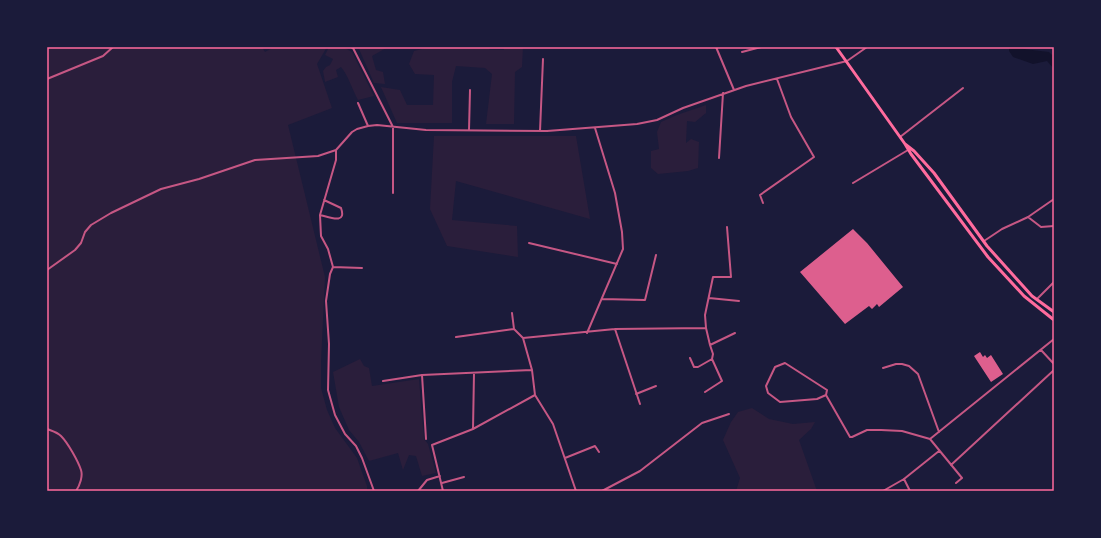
<svg xmlns="http://www.w3.org/2000/svg" width="1101" height="538" viewBox="0 0 1101 538" font-family="'Titillium Web',sans-serif">
	<style>
		.green { fill: #2a1e3b }
		.water { fill: #12122b }
		.building { fill: #dd5f8e }
		.lines { fill: none; stroke-linecap: round; stroke-linejoin: round }
		.minor { stroke: #c65784; stroke-width: 2 }
		.secondary { stroke: #ff6b9d; stroke-width: 3 }
		.neatline { fill: none; stroke: #ff6b9d; stroke-width: 1.5 }
	</style>
	<rect width="100%" height="100%" fill="#1b1b3a"/>
	<path class="green" d="M 47,47 L 262,47 L 265,52 L 274,47 L 327,47 L 317,64 L 332,108 L 288,125 L 325,277 L 321,362 L 321,388 L 327,410 L 335,428 L 357,458 L 367,486 L 367,491 L 47,491 Z
		M 329,47 L 343,47 L 352,52 L 374,96 L 358,100 C 352,89 348,75 341,67 L 336,70 L 338,77 L 325,82 L 323,71 L 326,67 L 330,65 L 333,59 L 325,55 Z
		M 361,47 L 388,47 L 372,56 L 376,70 L 383,72 L 385,84 L 374,83 L 359,49 Z
		M 430,47 L 488,47 L 490,50 L 504,50 L 503,47 L 523,47 L 522,67 L 515,72 L 514,124 L 486,124 L 492,74 L 485,68 L 456,66 L 452,82 L 452,123 L 397,123 L 381,87 L 400,90 L 407,105 L 433,105 L 434,75 L 415,74 L 409,64 L 414,51 Z
		M 706,105 L 706,113 L 695,122 L 687,121 L 686,143 L 691,139 L 699,142 L 698,168 L 688,171 L 658,174 L 651,168 L 651,151 L 659,149 L 657,132 L 661,122 L 677,115 Z
		M 434,136 L 576,136 L 590,219 L 456,181 L 452,220 L 517,226 L 518,257 L 447,246 L 430,209 Z
		M 360,359 L 364,366 L 369,368 L 372,386 L 419,379 L 424,439 L 428,444 L 436,473 L 422,476 L 416,456 L 409,455 L 403,470 L 398,453 L 369,461 L 359,442 L 349,430 L 339,407 L 333,372 Z
		M 752,408 L 769,419 L 793,424 L 815,422 L 811,429 L 799,440 L 817,491 L 736,491 L 740,478 L 723,440 L 731,422 L 738,412 Z"/>
	<path class="water" d="M 1009,47 L 1021,47 L 1024,49 L 1049,52 L 1052,55 L 1054,52 L 1054,69 L 1047,61 L 1033,64 L 1013,57 L 1009,51 Z"/>
	<path class="building" d="M 853,229 L 867,243 L 903,287 L 879,307 L 877,304 L 872,309 L 869,306 L 845,324 L 800,272 Z
		M 980,352 L 983,357 L 985,355 L 987,358 L 991,355 L 1003,374 L 991,382 L 974,356 Z"/>
	<g class="lines">
		<path class="minor" d="M 351,47 L 353,48 L 393,127 L 393,193
			M 716,47 L 734,90
			M 742,52 L 761,47
			M 47,79 L 103,56 L 113,47
			M 358,103 L 368,126
			M 469,130 L 470,90
			M 540,131 L 543,59
			M 900,137 L 963,88
			M 336,150 L 336,160 L 320,215 L 321,236 L 328,249 L 333,267 L 330,274 L 326,301 L 329,344 L 328,390 L 335,415 L 345,434 L 356,446 L 362,458 L 374,491
			M 719,158 L 723,93
			M 853,183 L 908,150
			M 763,203 L 760,195 L 814,157 L 791,117 L 777,79
			M 320,215 C 329,217 347,225 341,208 L 324,200
			M 1028,217 L 1041,227 L 1054,226
			M 984,241 L 1002,229 L 1028,217 L 1054,199
			M 529,243 L 617,264
			M 333,267 L 362,268
			M 47,270 L 75,250 L 81,243 L 85,232 L 91,225 L 111,213 L 161,189 L 199,179 L 255,160 L 318,156 L 336,150 L 352,132 L 357,129 L 368,126 L 377,125 L 426,130 L 547,131 L 637,124 L 657,120 L 683,108 L 746,86 L 847,61 L 867,47
			M 709,298 L 739,301
			M 602,299 L 645,300 L 656,255
			M 1037,299 L 1054,282
			M 512,313 L 514,329
			M 615,329 L 640,404
			M 587,333 L 623,249 L 622,232 L 615,193 L 595,128
			M 456,337 L 514,329 L 523,338
			M 710,345 L 735,333
			M 1041,350 L 1054,364
			M 690,358 L 694,367 L 698,367 L 712,359
			M 785,363 L 827,390 L 826,395 L 817,399 L 780,402 L 768,393 L 766,386 L 775,367 Z
			M 883,368 L 896,364 L 902,364 L 909,366 L 918,374 L 939,432
			M 422,375 L 426,439
			M 383,381 L 422,375 L 532,370 L 523,338 L 615,329 L 706,328
			M 705,392 L 722,381 L 712,359 L 713,354 L 710,345 L 706,328 L 705,315 L 713,277 L 731,277 L 727,227
			M 636,394 L 656,386
			M 535,395 L 553,424 L 576,491
			M 826,395 L 850,437 L 852,437 L 867,430 L 881,430 L 902,431 L 930,439 L 962,478 L 956,483
			M 47,429 C 52,431 57,432 61,436 C 68,443 78,461 81,470 C 83,476 80,485 76,491
			M 473,429 L 474,373
			M 930,439 L 1054,339
			M 565,458 L 595,446 L 599,452
			M 951,465 L 1054,370
			M 904,479 L 910,491
			M 442,483 L 464,477
			M 418,491 L 427,480 L 440,476
			M 443,491 L 432,445 L 473,429 L 535,395 L 532,370
			M 602,491 L 640,471 L 702,423 L 729,414
			M 883,491 L 904,479 L 939,451"/>
		<path class="secondary" d="M 836,47 L 905,144 L 911,154 L 988,257 L 1024,296 L 1054,320
			M 905,144 L 914,151 L 934,173 L 987,246 L 1032,296 L 1054,312"/>
	</g>
	<rect width="1101" height="538" fill="none" stroke="#1b1b3a" stroke-width="96"/>
	<rect x="48" y="48" width="1005" height="442" class="neatline"/>
</svg>
